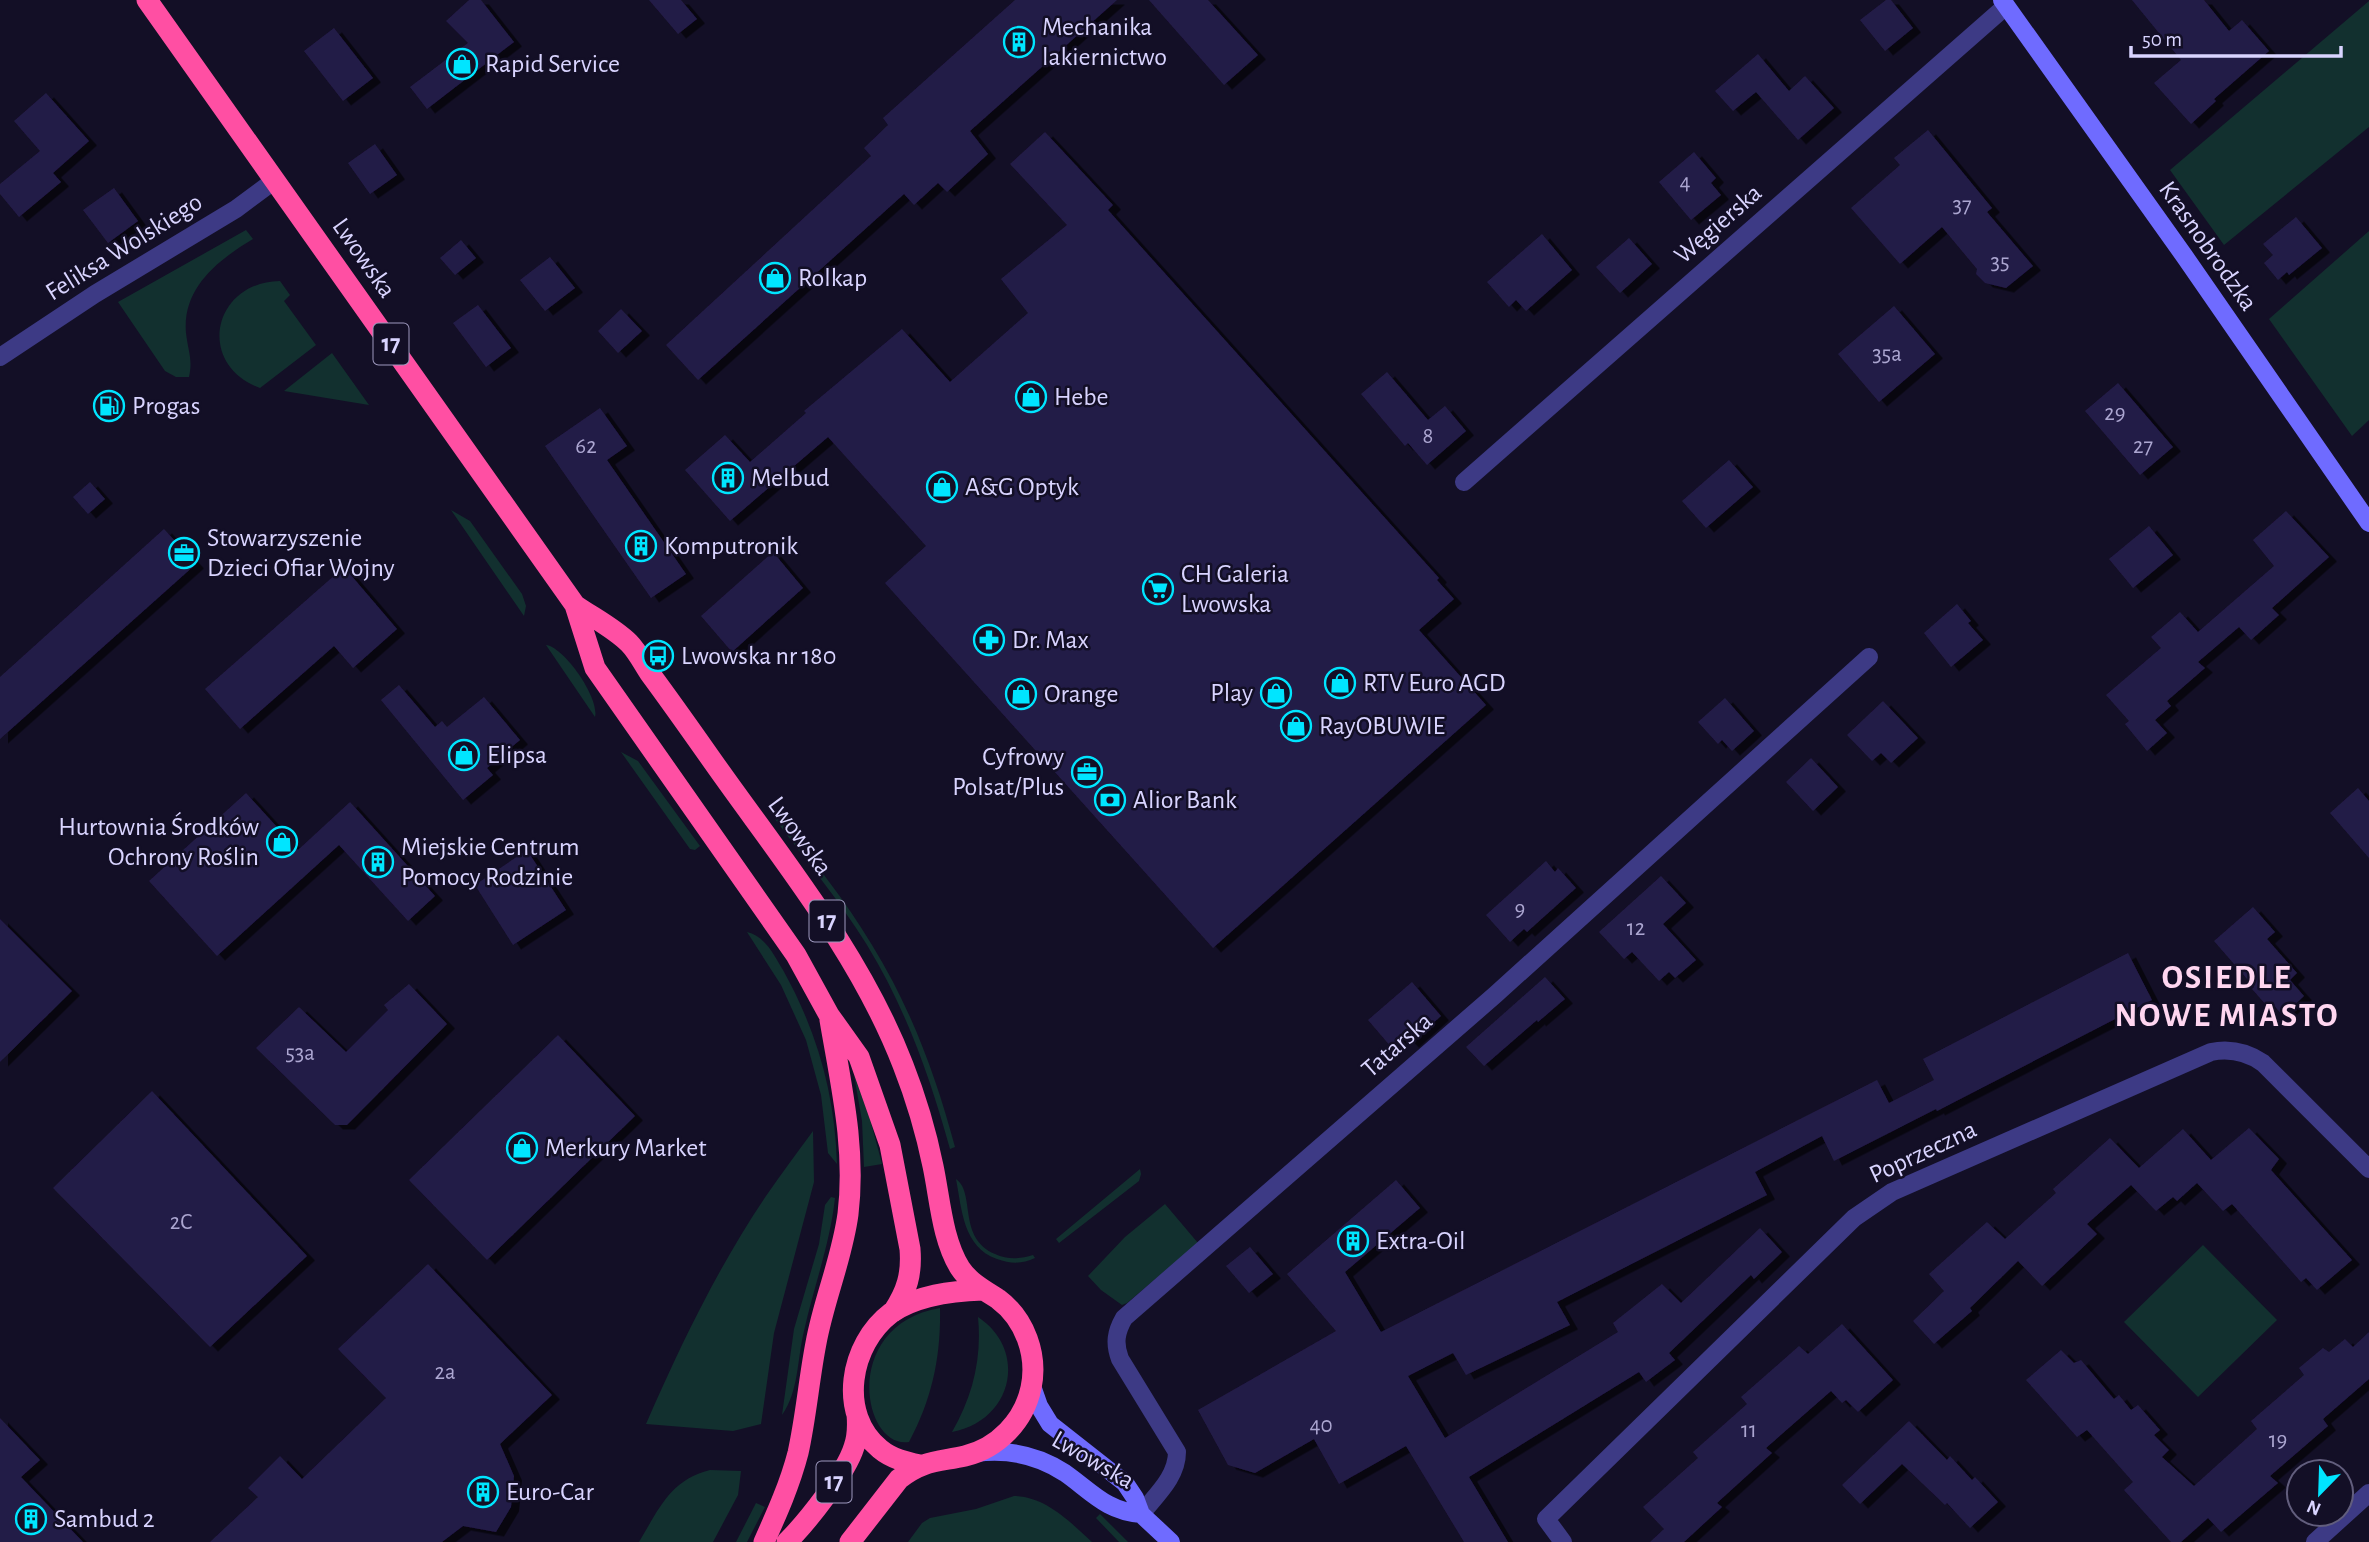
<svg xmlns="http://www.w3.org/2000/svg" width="2369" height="1542" viewBox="0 0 2369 1542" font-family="'Alegreya Sans',sans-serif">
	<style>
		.green { fill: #12302f }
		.building { fill: #241b47; filter: url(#shadow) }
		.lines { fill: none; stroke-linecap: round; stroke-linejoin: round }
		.street { stroke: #3d3a85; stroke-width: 18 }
		.secondary { stroke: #6f6bff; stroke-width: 18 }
		.highway { stroke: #ff4fa3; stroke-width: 21 }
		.labels { text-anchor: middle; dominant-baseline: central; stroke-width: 5; stroke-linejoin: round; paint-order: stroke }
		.number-label { font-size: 23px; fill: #aca6d1 }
		.shield { fill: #130f26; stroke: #9e99be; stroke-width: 2 }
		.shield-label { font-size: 24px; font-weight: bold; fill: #d9d4ff }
		.poi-label { font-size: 26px; fill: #d9d4ff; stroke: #130f26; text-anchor: start }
		.street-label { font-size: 26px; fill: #d9d4ff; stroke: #130f26 }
		.district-label { font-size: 33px; font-weight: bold; letter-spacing: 2px; fill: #ffd6f0; stroke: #130f26 }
	</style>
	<defs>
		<filter id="shadow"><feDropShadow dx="8" dy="4.5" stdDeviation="0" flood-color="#0009"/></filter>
	</defs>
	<rect width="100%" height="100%" fill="#130f26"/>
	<path class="green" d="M 2369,1 L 2369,127 L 2224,245 L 2170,170 Z
		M 246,230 L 253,239 C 218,260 182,288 186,333 C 188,351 193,359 189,377 L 176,377 L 165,371 L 118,302 Z
		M 2369,231 L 2369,420 L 2352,436 L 2269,319 Z
		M 280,281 L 290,295 L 284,301 L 316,345 L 260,388 C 195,364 213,282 280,281 Z
		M 332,353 L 369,405 L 284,391 Z
		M 451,510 L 470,521 L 522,594 L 526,606 L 524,616 Z
		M 546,645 C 564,647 600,698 595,717 Z
		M 621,752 L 638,761 L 700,846 L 695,850 L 690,849 Z
		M 775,819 L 782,819 C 812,860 846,901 872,945 C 911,1008 936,1076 955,1147 L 950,1149 C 930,1077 906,1009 867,945 C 840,901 806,861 775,819 Z
		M 747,932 C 765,936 774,955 783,970 C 817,1031 835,1094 837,1164 L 828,1153 L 821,1095 L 806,1040 L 781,985 Z
		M 854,1075 L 870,1119 L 882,1164 L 864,1167 L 862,1121 Z
		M 813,1131 L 814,1182 L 774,1333 L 761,1424 L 733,1431 L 646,1424 C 680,1346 718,1267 766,1196 C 781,1174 797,1153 813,1131 Z
		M 1140,1169 L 1141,1174 L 1139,1181 L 1059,1243 L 1056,1239 Z
		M 956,1179 C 976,1193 957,1238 995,1254 C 1008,1260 1020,1259 1033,1255 L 1035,1258 C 1022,1264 1011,1264 997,1259 C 963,1247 962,1210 956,1179 Z
		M 831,1197 L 835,1198 C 830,1244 814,1286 804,1331 C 797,1359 799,1391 782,1415 L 794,1329 L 819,1244 L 825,1205 Z
		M 1165,1204 L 1198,1243 L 1127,1303 L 1122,1305 L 1101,1290 L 1088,1276 L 1125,1237 Z
		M 2203,1245 L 2277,1320 L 2198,1397 L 2124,1322 Z
		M 940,1308 C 941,1357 932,1399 909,1442 C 862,1450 840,1325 940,1308 Z
		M 978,1317 C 1029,1351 1012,1421 952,1432 C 973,1396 982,1358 978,1317 Z
		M 710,1470 L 741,1471 L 738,1495 L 713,1542 L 639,1542 C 659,1509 670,1480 710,1470 Z
		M 1014,1496 C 1046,1497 1069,1521 1092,1542 L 908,1542 L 922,1523 L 930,1518 L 976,1509 Z
		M 756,1503 L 765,1507 L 747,1542 L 736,1542 Z
		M 1100,1514 L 1128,1542 L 1119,1542 L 1096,1518 Z"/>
	<path class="building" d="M 469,0 L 481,0 L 514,42 L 427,109 L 410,87 L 468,43 L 446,21 Z
		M 649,0 L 681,0 L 697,19 L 678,34 Z
		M 1015,0 L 1117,0 L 970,131 L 988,154 L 947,192 L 938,183 L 914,205 L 904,194 L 698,380 L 666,345 L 871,156 L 864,148 L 888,125 L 883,118 Z
		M 1149,0 L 1208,0 L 1258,55 L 1224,85 Z
		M 1886,0 L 1891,0 L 1913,28 L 1885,51 L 1860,20 Z
		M 2132,0 L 2204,0 L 2229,31 L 2242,20 L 2269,51 L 2214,99 L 2216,101 L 2191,124 L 2154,83 L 2181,60 Z
		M 334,28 L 373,78 L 343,101 L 304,51 Z
		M 1758,54 L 1789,91 L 1805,76 L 1834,108 L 1798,140 L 1756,92 L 1733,111 L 1715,91 Z
		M 46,93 L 89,141 L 53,173 L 61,182 L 19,217 L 0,194 L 0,184 L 40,151 L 14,121 Z
		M 1928,130 L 1992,208 L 1987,212 L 2033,266 L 2006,288 L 1985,283 L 1976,274 L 1977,269 L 1942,227 L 1900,264 L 1851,208 L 1900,165 L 1894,158 Z
		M 1045,132 L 1113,205 L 1108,210 L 1439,578 L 1437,580 L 1454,599 L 1419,630 L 1486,705 L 1213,948 L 885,583 L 926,546 L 828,437 L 730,521 L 685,470 L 725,435 L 750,462 L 806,413 L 804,411 L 902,329 L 950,382 L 1028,313 L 1001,279 L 1067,225 L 1010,164 Z
		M 375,144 L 397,175 L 370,194 L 348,163 Z
		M 1694,152 L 1716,178 L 1711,183 L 1721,195 L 1691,220 L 1659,182 Z
		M 114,188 L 138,221 L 108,243 L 83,210 Z
		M 2296,217 L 2322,248 L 2289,275 L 2287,272 L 2278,280 L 2264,263 L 2273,255 L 2263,244 Z
		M 1542,234 L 1572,270 L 1526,311 L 1516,300 L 1509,307 L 1487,282 Z
		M 1629,238 L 1652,264 L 1620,293 L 1596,267 Z
		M 461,240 L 476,258 L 455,275 L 440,258 Z
		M 550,257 L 575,288 L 545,311 L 520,280 Z
		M 478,305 L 511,348 L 486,367 L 453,323 Z
		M 1894,306 L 1935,354 L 1879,402 L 1838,354 Z
		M 621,309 L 642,331 L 618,353 L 598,331 Z
		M 1387,372 L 1428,420 L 1445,406 L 1466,431 L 1427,465 L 1408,443 L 1405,446 L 1361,394 Z
		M 2118,383 L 2173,447 L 2140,475 L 2085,411 Z
		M 600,408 L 627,446 L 607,460 L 686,574 L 651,598 L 545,446 Z
		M 1729,460 L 1753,487 L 1706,528 L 1682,501 Z
		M 90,482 L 105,499 L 88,514 L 73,497 Z
		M 2286,511 L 2329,557 L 2272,608 L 2279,615 L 2251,640 L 2239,627 L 2198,662 L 2205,668 L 2167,701 L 2171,706 L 2155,720 L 2167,733 L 2147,751 L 2125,724 L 2129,721 L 2106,695 L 2161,648 L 2151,637 L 2180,612 L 2198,632 L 2274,566 L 2253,540 Z
		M 2149,526 L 2173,555 L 2133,588 L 2109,559 Z
		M 164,529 L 196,564 L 0,739 L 0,677 Z
		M 773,552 L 803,588 L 732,652 L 701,616 Z
		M 344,567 L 397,629 L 353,668 L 334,646 L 240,729 L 205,689 Z
		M 1957,604 L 1971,621 L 1968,623 L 1983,640 L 1951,667 L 1924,633 Z
		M 399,685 L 435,727 L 442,721 L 447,727 L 484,697 L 520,740 L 487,768 L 493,775 L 463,800 L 381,700 Z
		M 1725,698 L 1754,731 L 1732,751 L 1722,740 L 1718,744 L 1698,722 Z
		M 1883,701 L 1918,738 L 1891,763 L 1881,753 L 1872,761 L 1847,735 Z
		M 1811,758 L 1838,787 L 1813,811 L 1786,782 Z
		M 2358,788 L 2369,801 L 2369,858 L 2330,813 Z
		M 246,793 L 298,850 L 350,802 L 435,896 L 408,921 L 339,845 L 217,956 L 149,881 Z
		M 527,850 L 566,910 L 513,945 L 475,885 Z
		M 1546,861 L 1555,872 L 1558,868 L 1576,888 L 1527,932 L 1524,929 L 1510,942 L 1486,915 Z
		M 1661,876 L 1686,903 L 1663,924 L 1696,960 L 1675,978 L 1669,972 L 1659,981 L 1632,952 L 1624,959 L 1599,932 Z
		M 2253,907 L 2275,932 L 2267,939 L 2297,973 L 2290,980 L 2304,996 L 2283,1016 L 2271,1002 L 2267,1006 L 2252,989 L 2254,987 L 2214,941 Z
		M 0,919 L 72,991 L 0,1062 Z
		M 2128,953 L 2152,1000 L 1937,1111 L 1936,1109 L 1834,1161 L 1822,1136 L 1755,1172 L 1767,1195 L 1557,1302 L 1570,1325 L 1466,1375 L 1453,1353 L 1408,1376 L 1445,1438 L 1618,1332 L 1613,1323 L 1662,1284 L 1681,1303 L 1760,1228 L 1782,1252 L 1754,1279 L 1751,1275 L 1669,1353 L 1675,1360 L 1646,1382 L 1639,1372 L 1469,1477 L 1508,1542 L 1464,1542 L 1406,1446 L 1339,1484 L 1314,1439 L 1255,1473 L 1228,1465 L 1198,1410 L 1336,1331 L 1287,1274 L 1396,1180 L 1420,1208 L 1345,1272 L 1381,1332 L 1877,1080 L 1889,1103 L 1934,1080 L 1923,1059 Z
		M 1545,977 L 1565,999 L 1538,1022 L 1537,1020 L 1484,1066 L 1466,1047 Z
		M 1412,982 L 1441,1016 L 1411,1043 L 1405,1037 L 1392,1048 L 1368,1020 Z
		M 409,984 L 447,1024 L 347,1125 L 335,1125 L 256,1048 L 299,1007 L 346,1052 L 388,1010 L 384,1005 Z
		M 558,1035 L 635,1116 L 487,1260 L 409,1180 Z
		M 152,1091 L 307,1256 L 210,1347 L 53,1188 Z
		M 2249,1128 L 2279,1159 L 2271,1170 L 2352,1260 L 2317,1290 L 2306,1278 L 2301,1282 L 2232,1204 L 2223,1211 L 2197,1183 L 2177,1201 L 2173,1197 L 2156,1211 L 2131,1185 L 2087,1224 L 2097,1234 L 2042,1286 L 2018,1261 L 1970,1308 L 1972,1311 L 1934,1344 L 1913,1321 L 1944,1291 L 1929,1274 L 1987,1222 L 2005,1239 L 2056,1193 L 2053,1189 L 2110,1138 L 2139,1168 L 2183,1129 L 2211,1160 Z
		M 1250,1247 L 1273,1274 L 1249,1293 L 1226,1266 Z
		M 428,1264 L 552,1395 L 500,1444 L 514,1476 L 511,1507 L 496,1532 L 463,1526 L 442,1542 L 210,1542 L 258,1497 L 248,1488 L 280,1456 L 302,1479 L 386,1398 L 338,1349 Z
		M 1842,1324 L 1893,1380 L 1858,1412 L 1846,1400 L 1842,1403 L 1831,1391 L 1766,1448 L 1772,1453 L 1717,1503 L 1722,1507 L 1684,1542 L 1650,1542 L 1664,1529 L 1643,1507 L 1698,1458 L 1693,1452 L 1747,1404 L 1741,1397 L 1799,1346 L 1808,1354 Z
		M 2369,1332 L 2369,1379 L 2323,1419 L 2328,1426 L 2270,1476 L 2278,1483 L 2221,1532 L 2208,1518 L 2181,1542 L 2171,1542 L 2124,1490 L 2133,1482 L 2087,1430 L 2077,1437 L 2026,1380 L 2061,1350 L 2074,1363 L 2081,1360 L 2114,1399 L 2119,1395 L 2131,1410 L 2138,1405 L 2160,1430 L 2154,1435 L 2169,1450 L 2162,1457 L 2194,1486 L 2257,1429 L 2251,1421 L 2304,1375 L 2299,1368 L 2323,1348 L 2329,1352 L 2345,1339 L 2353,1347 Z
		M 0,1418 L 40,1460 L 21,1477 L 83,1542 L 0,1542 Z
		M 1909,1421 L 1947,1460 L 1950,1456 L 1972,1480 L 1975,1477 L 1998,1502 L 1970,1528 L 1947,1503 L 1945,1505 L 1902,1464 L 1860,1504 L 1842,1485 Z"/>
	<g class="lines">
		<path class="street" d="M 0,357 L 95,294 L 236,209 L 275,180
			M 1464,482 L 2006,6
			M 1141,1514 C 1156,1495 1177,1477 1177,1452 L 1120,1359 C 1114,1343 1116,1332 1124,1318 L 1495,995 L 1869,657
			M 1563,1542 L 1546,1519 L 1854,1218 L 1892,1192 L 2211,1052 C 2231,1048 2247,1052 2263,1063 L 2369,1169
			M 2315,1542 L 2369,1493"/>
		<path class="secondary" d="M 2002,0 L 2185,257 L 2369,523
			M 1032,1386 L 1039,1406 L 1050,1424 L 1125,1483 L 1135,1498 L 1141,1514 L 1171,1542
			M 976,1453 C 1008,1449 1038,1455 1065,1473 C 1092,1492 1106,1511 1141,1514"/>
		<path class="highway" d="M 147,0 L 575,605 L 595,668 L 796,955 L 829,1015 L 859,1057 L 890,1145 L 910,1249 C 912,1274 907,1291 893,1312
			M 575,605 C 592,617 614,628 629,643 C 638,652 644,665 651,675 C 671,702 690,729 709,756 C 779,856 859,951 903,1065 C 916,1098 926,1132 933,1166 C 940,1199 942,1239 960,1268 C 969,1282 984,1290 998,1299 C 1025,1319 1038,1355 1031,1388 C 1024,1421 998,1448 965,1456 C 938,1462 923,1460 899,1479 L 850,1542
			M 920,1465 C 906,1462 892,1459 880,1449 C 837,1414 850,1344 891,1313 C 917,1295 952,1291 983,1290
			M 764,1542 C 777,1513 790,1484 798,1453 C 806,1417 809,1379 816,1343 C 824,1299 842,1259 848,1214 C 856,1148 841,1085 830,1020
			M 787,1542 C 807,1522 846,1473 854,1447 C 858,1436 858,1426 857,1414"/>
	</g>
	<defs>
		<g id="building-ring" transform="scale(1.575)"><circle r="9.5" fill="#130f26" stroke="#00e5ff" stroke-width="1.5"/><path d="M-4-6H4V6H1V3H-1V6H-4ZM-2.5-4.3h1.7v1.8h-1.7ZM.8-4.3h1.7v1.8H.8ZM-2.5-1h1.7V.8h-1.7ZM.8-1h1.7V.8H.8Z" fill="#00e5ff"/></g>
		<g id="shop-ring" transform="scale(1.575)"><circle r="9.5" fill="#130f26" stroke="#00e5ff" stroke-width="1.5"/><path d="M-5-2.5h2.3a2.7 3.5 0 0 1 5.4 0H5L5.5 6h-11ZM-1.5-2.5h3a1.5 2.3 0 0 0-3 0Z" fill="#00e5ff"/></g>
		<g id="fuel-ring" transform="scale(1.575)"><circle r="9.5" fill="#130f26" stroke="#00e5ff" stroke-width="1.5"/><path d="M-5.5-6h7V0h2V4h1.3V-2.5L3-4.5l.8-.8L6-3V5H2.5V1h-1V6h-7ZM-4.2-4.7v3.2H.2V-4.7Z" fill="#00e5ff"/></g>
		<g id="office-ring" transform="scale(1.575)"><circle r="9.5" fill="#130f26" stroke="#00e5ff" stroke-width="1.5"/><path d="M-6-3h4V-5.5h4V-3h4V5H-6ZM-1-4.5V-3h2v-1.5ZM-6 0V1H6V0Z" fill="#00e5ff"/></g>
		<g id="supermarket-ring" transform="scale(1.575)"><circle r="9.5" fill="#130f26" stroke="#00e5ff" stroke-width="1.5"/><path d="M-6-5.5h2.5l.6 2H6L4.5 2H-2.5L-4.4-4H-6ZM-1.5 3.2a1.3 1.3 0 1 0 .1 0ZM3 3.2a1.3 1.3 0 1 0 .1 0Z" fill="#00e5ff"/></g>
		<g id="pharmacy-ring" transform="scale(1.575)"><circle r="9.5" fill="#130f26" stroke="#00e5ff" stroke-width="1.5"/><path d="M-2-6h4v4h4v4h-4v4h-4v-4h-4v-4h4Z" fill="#00e5ff"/></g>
		<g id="bus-ring" transform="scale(1.575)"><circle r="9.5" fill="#130f26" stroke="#00e5ff" stroke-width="1.5"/><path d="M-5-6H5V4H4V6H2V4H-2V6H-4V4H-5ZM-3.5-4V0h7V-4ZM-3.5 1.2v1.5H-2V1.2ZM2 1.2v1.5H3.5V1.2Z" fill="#00e5ff"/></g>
		<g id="bank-ring" transform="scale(1.575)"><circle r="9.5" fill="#130f26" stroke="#00e5ff" stroke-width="1.5"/><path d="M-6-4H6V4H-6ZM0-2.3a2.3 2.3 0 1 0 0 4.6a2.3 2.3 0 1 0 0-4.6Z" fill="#00e5ff"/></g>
	</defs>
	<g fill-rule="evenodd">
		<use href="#building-ring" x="1019" y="42"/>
		<use href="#shop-ring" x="462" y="64"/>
		<use href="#shop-ring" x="775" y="278"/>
		<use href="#shop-ring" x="1031" y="397"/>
		<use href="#fuel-ring" x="109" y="406"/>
		<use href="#building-ring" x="728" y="478"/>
		<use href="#shop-ring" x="942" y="487"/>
		<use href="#building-ring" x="641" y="546"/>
		<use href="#office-ring" x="184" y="553"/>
		<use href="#supermarket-ring" x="1158" y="589"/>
		<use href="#pharmacy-ring" x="989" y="640"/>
		<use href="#bus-ring" x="658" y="656"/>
		<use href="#shop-ring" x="1340" y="683"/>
		<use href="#shop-ring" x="1276" y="693"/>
		<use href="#shop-ring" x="1021" y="694"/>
		<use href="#shop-ring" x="1296" y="726"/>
		<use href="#shop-ring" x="464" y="755"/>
		<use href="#office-ring" x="1087" y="772"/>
		<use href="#bank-ring" x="1110" y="800"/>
		<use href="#shop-ring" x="282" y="842"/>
		<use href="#building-ring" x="378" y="862"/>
		<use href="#shop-ring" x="522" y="1148"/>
		<use href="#building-ring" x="1353" y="1241"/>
		<use href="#building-ring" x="483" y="1492"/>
		<use href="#building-ring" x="31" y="1519"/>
	</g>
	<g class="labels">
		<g class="number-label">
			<text x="1685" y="182">4</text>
			<text x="1962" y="205">37</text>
			<text x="2000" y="262">35</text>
			<text x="1887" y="354">35a</text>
			<text x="2115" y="413">29</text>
			<text x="1428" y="436">8</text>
			<text x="586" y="446">62</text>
			<text x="2143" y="446">27</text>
			<text x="1520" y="909">9</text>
			<text x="1636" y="928">12</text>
			<text x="300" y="1053">53a</text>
			<text x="181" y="1222">2C</text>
			<text x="445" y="1372">2a</text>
			<text x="1321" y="1425">40</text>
			<text x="1749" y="1430">11</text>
			<text x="2278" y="1440">19</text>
		</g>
		<g class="shield">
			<rect x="373.5" y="323.5" width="35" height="41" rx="5"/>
			<rect x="809.5" y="900.5" width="35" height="41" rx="5"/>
			<rect x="816.5" y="1461.5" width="35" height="41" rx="5"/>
		</g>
		<g class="shield-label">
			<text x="391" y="344">17</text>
			<text x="827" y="921">17</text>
			<text x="834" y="1482">17</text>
		</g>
		<g class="poi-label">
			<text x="1042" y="27">Mechanika<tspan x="1042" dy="30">lakiernictwo</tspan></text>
			<text x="485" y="64">Rapid Service</text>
			<text x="798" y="278">Rolkap</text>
			<text x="1054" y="397">Hebe</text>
			<text x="132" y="406">Progas</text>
			<text x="751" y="478">Melbud</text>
			<text x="965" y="487">A&amp;G Optyk</text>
			<text x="207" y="538">Stowarzyszenie<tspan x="207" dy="30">Dzieci Ofiar Wojny</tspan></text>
			<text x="664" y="546">Komputronik</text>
			<text x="1181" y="574">CH Galeria<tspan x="1181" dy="30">Lwowska</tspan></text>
			<text x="1012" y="640">Dr. Max</text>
			<text x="681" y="656">Lwowska nr 180</text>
			<text x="1363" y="683">RTV Euro AGD</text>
			<text x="1253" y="693" text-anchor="end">Play</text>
			<text x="1044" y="694">Orange</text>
			<text x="1319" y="726">RayOBUWIE</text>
			<text x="487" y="755">Elipsa</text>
			<text x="1064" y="757" text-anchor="end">Cyfrowy<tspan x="1064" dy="30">Polsat/Plus</tspan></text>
			<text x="1133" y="800">Alior Bank</text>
			<text x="259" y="827" text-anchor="end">Hurtownia Środków<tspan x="259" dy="30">Ochrony Roślin</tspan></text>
			<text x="401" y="847">Miejskie Centrum<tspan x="401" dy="30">Pomocy Rodzinie</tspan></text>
			<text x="545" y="1148">Merkury Market</text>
			<text x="1376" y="1241">Extra-Oil</text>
			<text x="506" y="1492">Euro-Car</text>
			<text x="54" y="1519">Sambud 2</text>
		</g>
		<g class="street-label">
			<text transform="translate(1718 224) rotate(-41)">Węgierska</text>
			<text transform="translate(2208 246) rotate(55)">Krasnobrodzka</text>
			<text transform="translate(124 247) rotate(-32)">Feliksa Wolskiego</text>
			<text transform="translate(364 258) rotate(55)">Lwowska</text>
			<text transform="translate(800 836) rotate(54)">Lwowska</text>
			<text transform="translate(1397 1045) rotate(-41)">Tatarska</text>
			<text transform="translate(1923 1152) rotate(-25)">Poprzeczna</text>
			<text transform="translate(1093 1460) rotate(30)">Lwowska</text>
		</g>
		<g class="district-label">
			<text x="2227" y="978">OSIEDLE<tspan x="2227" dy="38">NOWE MIASTO</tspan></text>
		</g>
	</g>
	<g transform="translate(2320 1493) rotate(203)"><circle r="33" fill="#130f26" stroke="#625e7d" stroke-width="2"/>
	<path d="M0-5L12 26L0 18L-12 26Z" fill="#00e5ff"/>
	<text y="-10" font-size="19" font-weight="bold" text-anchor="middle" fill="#d9d4ff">N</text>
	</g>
	<path d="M2131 46v10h210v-10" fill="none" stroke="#d9d4ff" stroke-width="3.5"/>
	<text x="2142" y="46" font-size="21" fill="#d9d4ff" stroke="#130f26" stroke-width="5" paint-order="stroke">50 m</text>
</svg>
